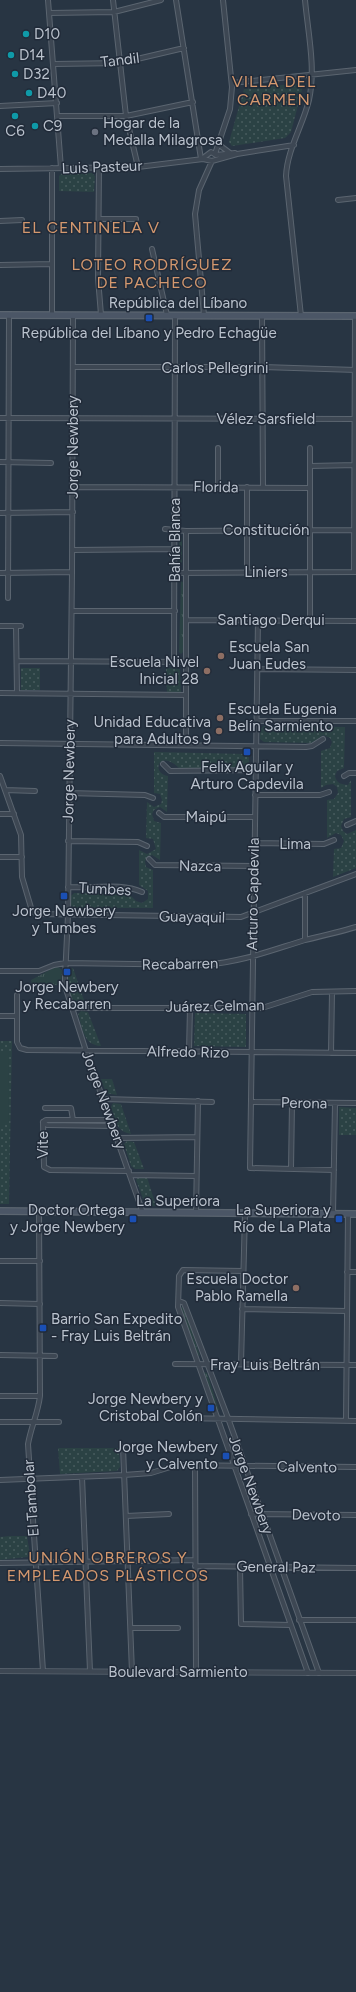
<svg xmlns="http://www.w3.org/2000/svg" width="356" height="1992" viewBox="0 0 356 1992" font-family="Figtree,sans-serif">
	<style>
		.grass { fill: url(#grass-tufts) }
		.park { fill: url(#park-dots) }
		.garden { fill: #2b4244 }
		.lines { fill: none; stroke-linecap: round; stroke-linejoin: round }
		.minor-casing { stroke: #5b6570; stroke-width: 6 }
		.tertiary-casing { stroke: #5b6570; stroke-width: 6 }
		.secondary-casing { stroke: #5b6570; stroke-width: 8 }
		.minor { stroke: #3d4753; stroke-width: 4 }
		.tertiary { stroke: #3d4753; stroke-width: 4.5 }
		.secondary { stroke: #4b5666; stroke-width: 5.5 }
		.culture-dot { fill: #0f9aa8; stroke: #212b39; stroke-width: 1.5 }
		.worship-dot { fill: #6b7280; stroke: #212b39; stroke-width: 1.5 }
		.transit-dot { fill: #1a4fb4; stroke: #212b39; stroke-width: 1.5 }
		.education-dot { fill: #8d6e63; stroke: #212b39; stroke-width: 1.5 }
		.labels { text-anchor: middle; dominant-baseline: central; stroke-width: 3; stroke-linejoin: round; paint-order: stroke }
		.poi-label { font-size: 15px; fill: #bac2cd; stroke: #212b39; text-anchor: start }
		.street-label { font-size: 15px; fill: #bac2cd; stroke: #212b39 }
		.neighbourhood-label { font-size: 16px; letter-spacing: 1px; fill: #d4986e; stroke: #212b39 }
	</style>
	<defs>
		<pattern id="grass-tufts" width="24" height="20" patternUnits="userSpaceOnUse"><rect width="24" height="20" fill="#2b4244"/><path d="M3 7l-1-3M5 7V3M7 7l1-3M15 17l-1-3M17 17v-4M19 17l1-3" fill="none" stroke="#485c5e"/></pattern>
		<pattern id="park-dots" width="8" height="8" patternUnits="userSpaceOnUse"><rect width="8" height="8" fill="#2b4244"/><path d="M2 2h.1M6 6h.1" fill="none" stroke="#485c5e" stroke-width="1.8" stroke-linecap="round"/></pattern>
	</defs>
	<rect width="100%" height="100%" fill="#283543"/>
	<path class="grass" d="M 180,536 L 182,538 L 182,563 L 179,564 L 178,555 Z
		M 181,581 L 184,583 L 183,652 L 181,654 L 179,652 Z
		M 57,966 L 62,970 L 61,985 L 32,985 L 31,980 Z
		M 182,1307 L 184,1307 L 200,1356 L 196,1353 L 180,1309 Z
		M 204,1372 L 207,1373 L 219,1410 L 217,1410 Z"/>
	<path class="park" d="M 301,83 L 303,86 L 291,132 L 285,138 L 232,146 L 229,142 L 244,89 Z
		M 62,173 L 92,173 L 95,176 L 94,192 L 59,191 L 59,176 Z
		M 21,668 L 40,668 L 40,690 L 21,690 Z
		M 166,668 L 180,669 L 181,693 L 167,693 Z
		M 264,726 L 345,727 L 344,768 L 337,771 L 335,776 C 337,784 341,784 348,785 L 351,780 L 351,817 L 344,819 L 341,826 L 343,831 L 347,834 L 356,830 L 356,868 L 333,877 L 334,849 L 341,848 L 344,841 L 341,835 L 336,833 L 327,838 L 327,800 L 334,799 L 338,793 L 337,787 L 333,784 L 326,785 L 321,788 L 321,751 L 330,748 L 332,742 L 330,738 L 323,735 L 312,743 L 264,742 L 260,739 L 260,729 Z
		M 154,752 L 247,754 L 249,757 L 249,766 L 246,769 L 179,768 C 158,748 151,774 168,776 L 167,812 L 160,807 L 154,810 L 152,814 L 154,821 L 161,823 L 160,860 L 152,855 L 148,857 L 145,861 L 146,867 L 153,870 L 153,908 L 74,908 L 71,905 L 71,896 L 74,893 L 129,894 L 136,901 L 142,903 L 148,899 L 148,891 L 139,885 L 139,850 L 147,854 L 156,849 L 153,839 L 146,838 L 147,802 L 154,807 L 161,804 L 162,800 L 160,794 L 154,793 Z
		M 73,968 L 86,1006 L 71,1000 C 69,989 66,980 69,969 Z
		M 81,1011 L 88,1012 L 101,1046 C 83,1045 83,1029 78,1014 Z
		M 195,1013 L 246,1014 L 246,1047 L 194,1046 Z
		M 0,1041 L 12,1041 L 9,1204 L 0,1204 Z
		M 101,1079 L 112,1079 L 117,1095 L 106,1093 Z
		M 113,1103 L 121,1104 L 131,1134 C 115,1131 116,1120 111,1107 Z
		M 339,1107 L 356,1108 L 356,1135 L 339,1135 Z
		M 127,1141 L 134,1142 L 144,1169 L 135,1169 L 131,1166 L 124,1144 Z
		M 138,1177 L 147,1177 L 156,1206 L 146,1206 L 136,1180 Z
		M 58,1448 L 119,1448 L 120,1467 L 117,1471 L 60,1474 Z
		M 10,1536 L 27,1536 L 30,1555 L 27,1557 L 0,1560 L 0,1537 Z"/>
	<path class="garden" d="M 0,1052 L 9,1052 L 8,1124 L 0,1124 Z"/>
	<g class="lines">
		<g class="minor-casing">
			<path id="minor" d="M 48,0 L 61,168
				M 113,0 L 126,116 L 138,167
				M 176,0 L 201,159
				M 49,13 L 114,12 L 161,0
				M 54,64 L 120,63 L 184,48
				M 232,83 L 356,70
				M 0,106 L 57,103
				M 58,116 L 126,116 L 193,102
				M 218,142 L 222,147 L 230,153
				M 215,154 L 230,109 L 232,87 L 223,0
				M 203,158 L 211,152 L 216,155 L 235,153
				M 99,167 L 98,278 L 101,315
				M 0,169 L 138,167 L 203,159 L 212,161 L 237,154 L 294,145
				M 338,200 L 356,198
				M 99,219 L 136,219
				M 0,221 L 22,220
				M 152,249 L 167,315
				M 0,265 L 52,264
				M 52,315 L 52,168
				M 73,315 L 72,572 L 68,915 L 65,978 L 65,986 L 86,1051 L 143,1213
				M 204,315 L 195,214 L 199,190 L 212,161
				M 262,316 L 263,487
				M 301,316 L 286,176 C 287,150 303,125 309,100 C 316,68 308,33 305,0
				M 74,367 L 263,367 L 356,370
				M 0,418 L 356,419
				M 310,448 L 310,620
				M 0,462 L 51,463
				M 310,466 L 356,465
				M 73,487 L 310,488
				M 218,487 L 218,448
				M 0,513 L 73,512
				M 165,529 L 186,531 L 356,530
				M 186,531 L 186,745
				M 73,550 L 175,549
				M 247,572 L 247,487
				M 354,572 L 355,316
				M 0,573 L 72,572
				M 175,573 L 356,572
				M 8,598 L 9,315
				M 72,611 L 175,611
				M 186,620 L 356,621
				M 258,620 L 250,1168 L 334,1170
				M 0,626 L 21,626
				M 16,626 L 17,693
				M 17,661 L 186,662
				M 174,662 L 175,315
				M 257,669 L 356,670
				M 0,693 L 186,695
				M 256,721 L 356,721
				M 0,743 L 306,747 L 312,746 L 323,739
				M 163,764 L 170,771 L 255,770
				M 0,776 L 21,835 L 22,877 L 32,911 L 37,914 L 241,917 L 356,874
				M 344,776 L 349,773 L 356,773
				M 5,790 L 35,791
				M 69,793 L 145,795 L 153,798
				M 255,795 L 320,795 L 329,792
				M 159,813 L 164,817 L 254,817
				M 0,814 L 14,814
				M 347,825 L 356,821
				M 68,841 L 138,842 L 147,846
				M 254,843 L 324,844 L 334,840
				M 0,857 L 22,857
				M 149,859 L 155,865 L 254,866
				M 68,887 C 92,889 120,882 142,892
				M 305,893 L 305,940
				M 0,971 L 39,971 L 54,965 L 65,963 L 203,965 C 242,962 269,951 305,940 C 322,936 339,932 356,927
				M 17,995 L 17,1042 L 20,1048 L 27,1050 L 356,1053
				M 72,1008 L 262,1008 L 312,992 L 356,991
				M 0,1016 L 17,1016
				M 189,1052 L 190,1007
				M 331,1053 L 332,992
				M 104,1099 L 212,1102
				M 252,1102 L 356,1103
				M 45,1108 L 71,1108 L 73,1120
				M 43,1122 L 44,1167 L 50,1170 L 129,1171
				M 43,1122 L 47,1125 L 114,1126
				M 43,1122 L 46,1120 L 111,1120
				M 118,1138 L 196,1137
				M 291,1169 L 292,1103
				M 130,1175 L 196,1176
				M 39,1211 L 40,1396 C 38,1413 31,1427 28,1444 L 43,1671
				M 196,1213 L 198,1101
				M 333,1214 L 335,1103
				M 0,1261 L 40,1261
				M 243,1271 L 183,1270 L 179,1276 L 178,1307 L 308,1673
				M 347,1272 L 356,1272
				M 179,1301 L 184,1303 L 228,1418 L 319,1673
				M 0,1303 L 40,1304
				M 242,1309 L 347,1311
				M 0,1355 L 55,1356
				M 175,1364 L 356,1365
				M 241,1364 L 245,1213
				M 0,1396 L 40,1396
				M 175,1418 L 356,1421
				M 346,1420 L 348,1214
				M 0,1422 L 59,1422
				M 123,1447 L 132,1672
				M 195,1465 L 196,1672
				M 82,1477 L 90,1671
				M 0,1480 L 124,1475 L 151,1473 L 177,1465 L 356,1467
				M 251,1514 L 356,1515
				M 126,1516 L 169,1514
				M 0,1563 L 195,1560
				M 195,1566 L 356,1568
				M 240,1567 L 241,1624 L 291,1625
				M 299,1620 L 356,1620
				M 131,1628 L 178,1628"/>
		</g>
		<g class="tertiary-casing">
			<path id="tertiary" d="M 0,1671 L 356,1673"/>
		</g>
		<g class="secondary-casing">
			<path id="secondary" d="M 0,315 L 356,316
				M 0,1211 L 356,1214"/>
		</g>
		<use href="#minor" class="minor"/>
		<use href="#tertiary" class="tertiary"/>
		<use href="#secondary" class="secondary"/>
	</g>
	<g class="culture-dot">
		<circle cx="26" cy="34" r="4"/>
		<circle cx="11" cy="55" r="4"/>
		<circle cx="15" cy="74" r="4"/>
		<circle cx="29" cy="93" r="4"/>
		<circle cx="15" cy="116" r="4"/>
		<circle cx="35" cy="126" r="4"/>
	</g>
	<circle class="worship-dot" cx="95" cy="132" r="4"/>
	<g class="transit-dot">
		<rect x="145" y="314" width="8" height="8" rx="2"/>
		<rect x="243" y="748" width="8" height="8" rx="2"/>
		<rect x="60" y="892" width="8" height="8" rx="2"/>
		<rect x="63" y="968" width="8" height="8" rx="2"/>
		<rect x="129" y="1215" width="8" height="8" rx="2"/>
		<rect x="335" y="1215" width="8" height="8" rx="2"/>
		<rect x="39" y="1324" width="8" height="8" rx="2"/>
		<rect x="207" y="1404" width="8" height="8" rx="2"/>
		<rect x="222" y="1452" width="8" height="8" rx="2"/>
	</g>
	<g class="education-dot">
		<circle cx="221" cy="656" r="4"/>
		<circle cx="207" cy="671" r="4"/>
		<circle cx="220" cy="718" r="4"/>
		<circle cx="219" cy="731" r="4"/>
		<circle cx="296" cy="1288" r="4"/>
	</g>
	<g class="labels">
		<g class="poi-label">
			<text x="34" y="34">D10</text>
			<text x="19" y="55">D14</text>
			<text x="23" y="74">D32</text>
			<text x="37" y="93">D40</text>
			<text x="103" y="123">Hogar de la<tspan x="103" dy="17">Medalla Milagrosa</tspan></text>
			<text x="43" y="126">C9</text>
			<text x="15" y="131" text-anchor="middle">C6</text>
			<text x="149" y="333" text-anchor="middle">República del Líbano y Pedro Echagüe</text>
			<text x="229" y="647">Escuela San<tspan x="229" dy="17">Juan Eudes</tspan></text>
			<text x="199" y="662" text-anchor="end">Escuela Nivel<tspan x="199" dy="17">Inicial 28</tspan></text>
			<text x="228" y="709">Escuela Eugenia<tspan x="228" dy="17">Belín Sarmiento</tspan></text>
			<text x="211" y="722" text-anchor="end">Unidad Educativa<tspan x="211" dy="17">para Adultos 9</tspan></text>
			<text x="247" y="767" text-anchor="middle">Felix Aguilar y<tspan x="247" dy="17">Arturo Capdevila</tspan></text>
			<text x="64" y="911" text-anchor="middle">Jorge Newbery<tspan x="64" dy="17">y Tumbes</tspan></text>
			<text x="67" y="987" text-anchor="middle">Jorge Newbery<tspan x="67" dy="17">y Recabarren</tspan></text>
			<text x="125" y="1210" text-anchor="end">Doctor Ortega<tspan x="125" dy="17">y Jorge Newbery</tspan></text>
			<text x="331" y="1210" text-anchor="end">La Superiora y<tspan x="331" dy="17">Río de La Plata</tspan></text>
			<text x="288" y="1279" text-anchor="end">Escuela Doctor<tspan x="288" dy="17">Pablo Ramella</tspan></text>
			<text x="51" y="1319">Barrio San Expedito<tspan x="51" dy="17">- Fray Luis Beltrán</tspan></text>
			<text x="203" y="1399" text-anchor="end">Jorge Newbery y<tspan x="203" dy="17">Cristobal Colón</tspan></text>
			<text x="218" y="1447" text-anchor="end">Jorge Newbery<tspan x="218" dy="17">y Calvento</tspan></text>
		</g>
		<g class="street-label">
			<text transform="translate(120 60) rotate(-7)">Tandil</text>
			<text transform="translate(102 167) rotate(-2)">Luis Pasteur</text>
			<text x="178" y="303">República del Líbano</text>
			<text x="215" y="368">Carlos Pellegrini</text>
			<text x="266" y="419">Vélez Sarsfield</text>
			<text transform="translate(73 447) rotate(-90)">Jorge Newbery</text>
			<text transform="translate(216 487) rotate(1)">Florida</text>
			<text x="266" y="530">Constitución</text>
			<text transform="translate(175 540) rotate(-90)">Bahía Blanca</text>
			<text x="266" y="572">Liniers</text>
			<text x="271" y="620">Santiago Derqui</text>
			<text transform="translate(69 771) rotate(-89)">Jorge Newbery</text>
			<text x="206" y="817">Maipú</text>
			<text x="295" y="844">Lima</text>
			<text transform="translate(200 866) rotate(1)">Nazca</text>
			<text transform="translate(105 889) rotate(3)">Tumbes</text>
			<text transform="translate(253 894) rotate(-89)">Arturo Capdevila</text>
			<text transform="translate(192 917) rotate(1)">Guayaquil</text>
			<text transform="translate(180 964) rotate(-1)">Recabarren</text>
			<text transform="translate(215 1006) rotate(-1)">Juárez Celman</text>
			<text transform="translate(188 1052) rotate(1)">Alfredo Rizo</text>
			<text transform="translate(104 1100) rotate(70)">Jorge Newbery</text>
			<text transform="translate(304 1103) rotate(1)">Perona</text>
			<text transform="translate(43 1145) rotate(-90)">Vite</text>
			<text x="178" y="1201">La Superiora</text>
			<text x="265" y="1365">Fray Luis Beltrán</text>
			<text transform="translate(307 1467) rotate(1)">Calvento</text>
			<text transform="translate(251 1485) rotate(70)">Jorge Newbery</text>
			<text transform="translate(31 1498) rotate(-94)">El Tambolar</text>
			<text transform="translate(316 1515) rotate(1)">Devoto</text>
			<text transform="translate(276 1567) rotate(1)">General Paz</text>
			<text x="178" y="1672">Boulevard Sarmiento</text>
		</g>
		<g class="neighbourhood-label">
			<text x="274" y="81">VILLA DEL<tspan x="274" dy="18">CARMEN</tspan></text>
			<text x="91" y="227">EL CENTINELA V</text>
			<text x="152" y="264">LOTEO RODRÍGUEZ<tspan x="152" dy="18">DE PACHECO</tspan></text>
			<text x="108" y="1557">UNIÓN OBREROS Y<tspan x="108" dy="18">EMPLEADOS PLÁSTICOS</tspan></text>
		</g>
	</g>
</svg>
